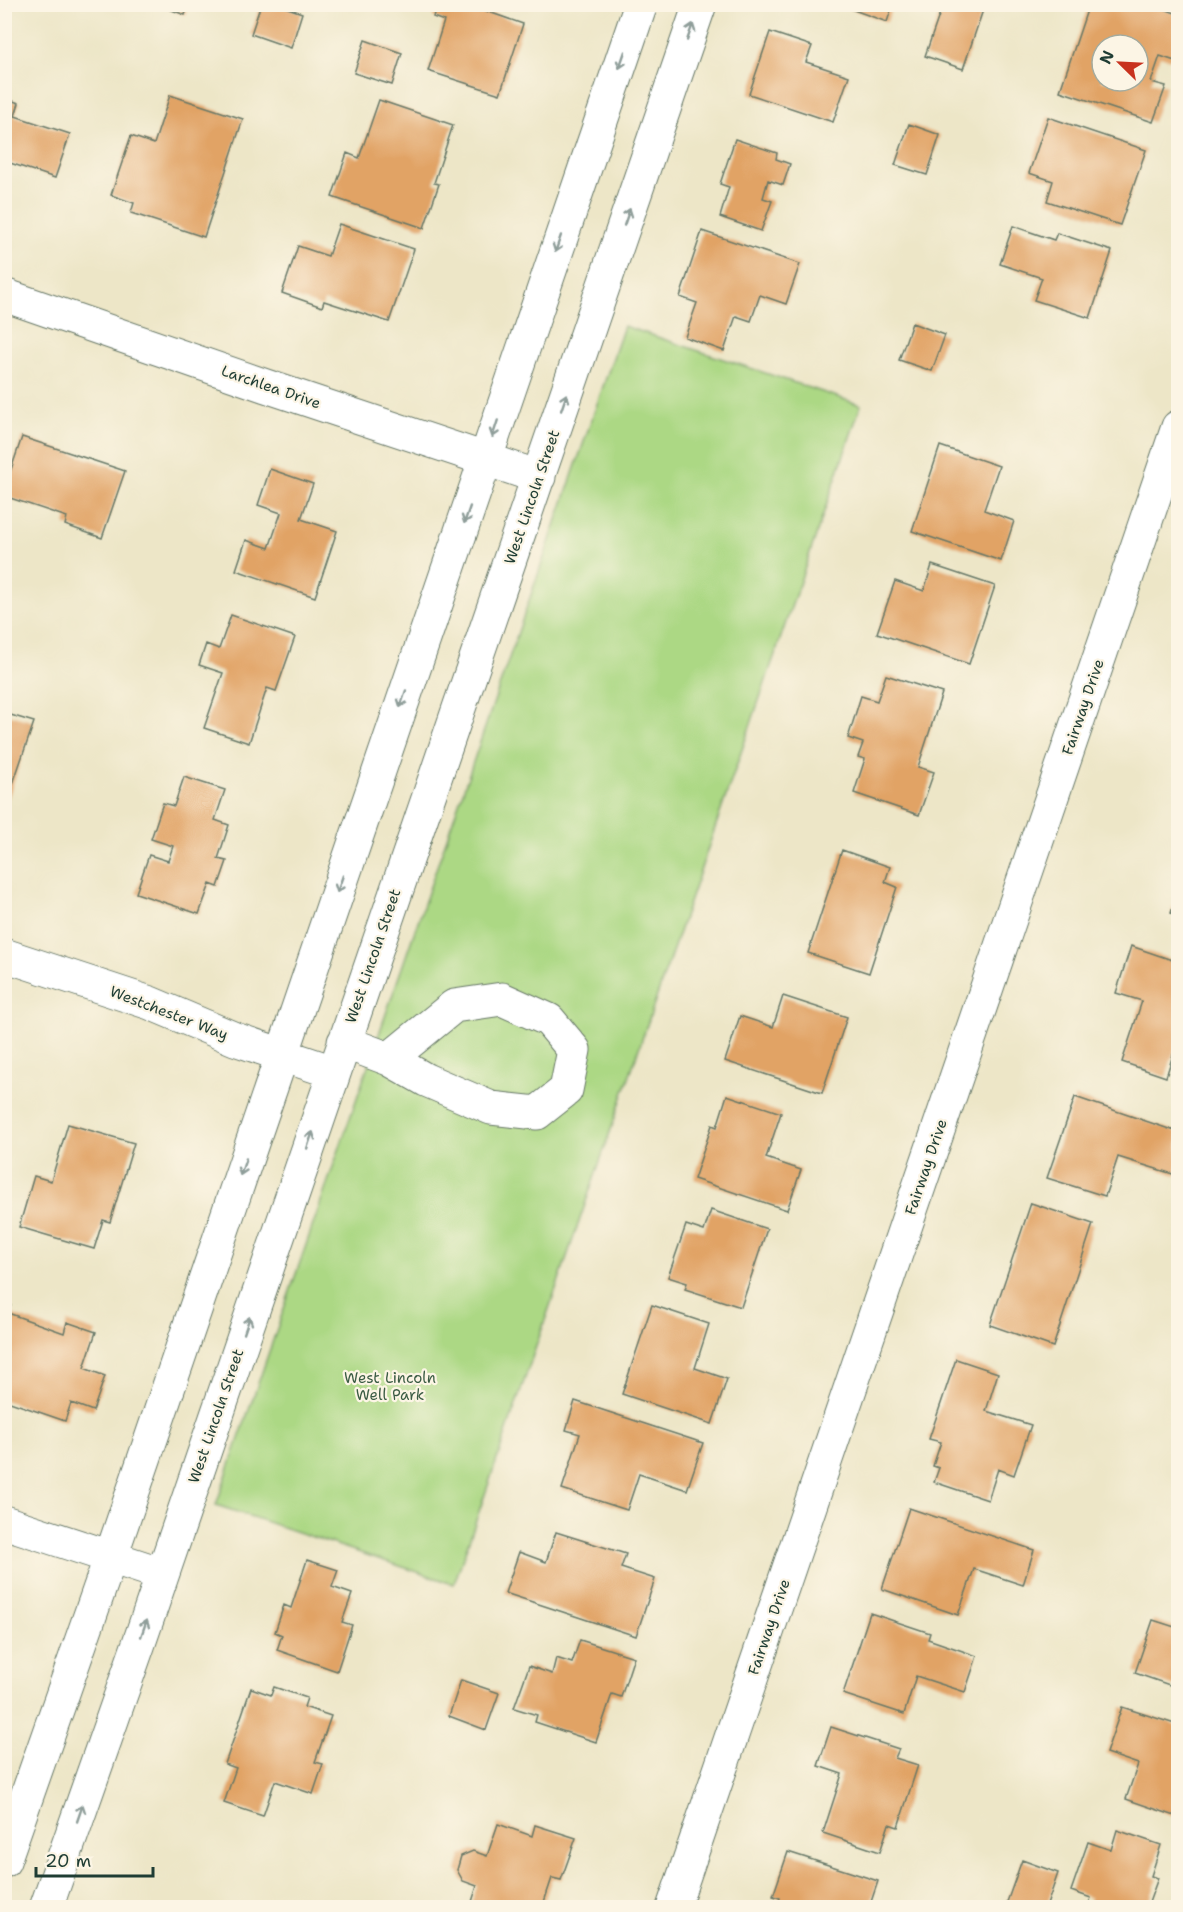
<svg xmlns="http://www.w3.org/2000/svg" width="1183" height="1912" viewBox="0 0 1183 1912" font-family="'Shantell Sans',sans-serif">
	<style>
		.green { fill: #acd884; stroke: #668a5c; stroke-width: 1.5 }
		.building { fill: #e1a365; fill-rule: evenodd }
		.lines { fill: none; stroke-linecap: round; stroke-linejoin: round }
		.minor-casing { stroke: #677867; stroke-width: 35 }
		.minor { stroke: #fff; stroke-width: 33 }
		.oneway { stroke: #8f9e9a }
		.labels { text-anchor: middle; dominant-baseline: central; stroke-width: 4.5; stroke-linejoin: round; paint-order: stroke }
		.street-label { font-size: 15px; fill: #1f3d34; stroke: #fcf5e5 }
		.park-label { font-size: 15px; fill: #3b5c44; stroke: #fcf5e5 }
	</style>
	<rect width="100%" height="100%" fill="#fcf5e5"/>
	<filter id="ink" filterUnits="userSpaceOnUse"><feTurbulence type="fractalNoise" baseFrequency=".0167" numOctaves="2"/><feDisplacementMap in="SourceGraphic" scale="12" xChannelSelector="R" yChannelSelector="G"/><feConvolveMatrix kernelMatrix="1 2 1 2 8 2 1 2 1" color-interpolation-filters="sRGB"/></filter>
	<filter id="wash" filterUnits="userSpaceOnUse"><feTurbulence type="fractalNoise" baseFrequency=".008" numOctaves="4" result="noise"/><feDisplacementMap in="SourceGraphic" scale="24" xChannelSelector="R" yChannelSelector="G"/><feGaussianBlur stdDeviation="1.35" result="paint"/><feColorMatrix in="noise" values="0 0 0 0 0 0 0 0 0 0 0 0 0 0 0 0 0 1.4 0 .05"/><feComposite in="paint" operator="in"/></filter>
	<g filter="url(#wash)">
		<rect width="100%" height="100%" fill="#ede6c7"/>
		<path class="green" d="M 624,326 L 861,405 L 454,1584 L 216,1505 Z"/>
		<g id="blocks">
			<path class="building" d="M 156,4 L 189,4 L 185,15 Z
				M 261,4 L 276,4 L 302,13 L 291,48 L 251,34 Z
				M 437,4 L 466,4 L 523,24 L 500,94 L 428,71 L 444,21 L 433,17 Z
				M 837,4 L 893,4 L 887,22 Z
				M 943,4 L 976,4 L 984,7 L 963,69 L 925,56 Z
				M 1089,4 L 1151,4 L 1178,14 L 1178,50 L 1175,61 L 1160,56 L 1151,82 L 1166,86 L 1153,122 L 1060,91 ZM 1102,45 L 1138,45 L 1138,81 L 1102,81 Z
				M 770,32 L 812,46 L 806,62 L 849,76 L 833,122 L 749,94 Z
				M 365,40 L 402,53 L 392,85 L 354,73 Z
				M 170,95 L 243,119 L 204,237 L 131,213 L 134,203 L 111,195 L 131,136 L 154,144 Z
				M 4,98 L 19,103 L 15,116 L 70,134 L 55,178 L 4,161 Z
				M 379,100 L 453,125 L 434,183 L 439,184 L 424,228 L 332,197 L 347,153 L 359,158 Z
				M 1048,117 L 1146,150 L 1120,225 L 1047,201 L 1053,181 L 1029,173 Z
				M 909,124 L 940,135 L 927,175 L 895,165 Z
				M 735,139 L 777,153 L 776,159 L 790,164 L 783,185 L 768,180 L 763,198 L 772,201 L 761,231 L 720,217 L 729,187 L 720,184 Z
				M 339,224 L 414,249 L 389,322 L 324,301 L 322,307 L 282,293 L 298,246 L 328,256 Z
				M 1013,226 L 1054,240 L 1057,233 L 1112,251 L 1090,318 L 1034,300 L 1042,278 L 1000,264 Z
				M 702,231 L 800,264 L 786,304 L 760,295 L 751,321 L 736,316 L 724,351 L 685,337 L 697,303 L 680,297 Z
				M 912,323 L 945,335 L 932,371 L 899,360 Z
				M 22,437 L 125,471 L 102,538 L 65,525 L 67,517 L 4,496 L 4,490 Z
				M 940,446 L 999,466 L 984,510 L 1014,521 L 1001,561 L 912,531 Z
				M 270,469 L 313,484 L 301,519 L 337,531 L 315,597 L 236,570 L 246,540 L 269,548 L 281,513 L 258,505 Z
				M 932,565 L 995,586 L 969,664 L 877,633 L 895,581 L 924,591 Z
				M 231,615 L 295,637 L 276,691 L 267,688 L 249,743 L 204,728 L 223,673 L 199,665 L 206,644 L 219,649 Z
				M 886,675 L 942,693 L 918,767 L 934,772 L 919,815 L 854,793 L 865,759 L 858,757 L 863,743 L 848,738 L 861,696 L 877,701 Z
				M 4,713 L 34,722 L 5,807 L 4,807 Z
				M 184,777 L 225,790 L 215,820 L 229,825 L 218,859 L 227,861 L 218,887 L 210,884 L 199,914 L 136,893 L 149,855 L 168,861 L 173,846 L 151,839 L 163,803 L 174,806 Z
				M 842,850 L 890,867 L 885,882 L 897,887 L 869,973 L 808,953 Z
				M 1178,891 L 1178,916 L 1171,913 Z
				M 1131,946 L 1178,962 L 1178,1039 L 1166,1077 L 1122,1062 L 1142,1001 L 1116,993 Z
				M 783,996 L 847,1017 L 822,1093 L 725,1061 L 740,1016 L 773,1027 Z
				M 727,1095 L 781,1113 L 766,1158 L 801,1170 L 787,1210 L 694,1179 L 712,1125 L 717,1127 Z
				M 1075,1097 L 1178,1132 L 1178,1166 L 1176,1175 L 1118,1157 L 1105,1196 L 1047,1178 Z
				M 68,1124 L 134,1143 L 110,1222 L 103,1220 L 94,1249 L 19,1227 L 34,1176 L 51,1181 Z
				M 1031,1203 L 1093,1224 L 1053,1347 L 990,1325 Z
				M 711,1210 L 767,1229 L 741,1307 L 685,1289 L 687,1283 L 668,1277 L 686,1225 L 704,1231 Z
				M 4,1303 L 11,1305 L 8,1313 L 64,1333 L 67,1322 L 96,1332 L 84,1368 L 105,1376 L 93,1411 L 71,1403 L 65,1421 L 4,1400 Z
				M 652,1305 L 709,1324 L 695,1368 L 727,1379 L 712,1424 L 622,1394 Z
				M 956,1359 L 998,1373 L 986,1411 L 1031,1425 L 1014,1475 L 998,1469 L 988,1500 L 934,1482 L 939,1468 L 933,1466 L 941,1442 L 929,1439 Z
				M 575,1401 L 703,1443 L 687,1490 L 639,1474 L 627,1510 L 562,1489 L 580,1434 L 566,1430 Z
				M 909,1508 L 1034,1550 L 1023,1585 L 974,1569 L 958,1615 L 882,1589 Z
				M 556,1532 L 626,1554 L 621,1568 L 655,1579 L 636,1636 L 505,1593 L 519,1552 L 546,1562 Z
				M 307,1560 L 338,1570 L 332,1587 L 352,1594 L 342,1622 L 352,1625 L 337,1671 L 277,1650 L 282,1635 L 275,1632 L 284,1605 L 291,1608 Z
				M 870,1613 L 930,1633 L 928,1639 L 977,1656 L 965,1692 L 916,1676 L 904,1714 L 843,1694 Z
				M 1153,1620 L 1178,1628 L 1178,1688 L 1135,1673 Z
				M 580,1640 L 634,1657 L 621,1697 L 612,1694 L 596,1742 L 535,1722 L 537,1715 L 514,1708 L 529,1666 L 552,1674 L 556,1658 L 572,1663 Z
				M 461,1680 L 499,1693 L 486,1730 L 449,1716 Z
				M 274,1687 L 307,1698 L 304,1707 L 331,1716 L 315,1762 L 323,1764 L 313,1794 L 275,1781 L 263,1816 L 224,1803 L 236,1768 L 225,1764 L 251,1688 L 271,1695 Z
				M 1122,1707 L 1178,1725 L 1178,1817 L 1126,1799 L 1138,1764 L 1106,1753 Z
				M 831,1727 L 899,1749 L 895,1758 L 918,1765 L 898,1827 L 889,1824 L 880,1852 L 823,1833 L 842,1774 L 818,1766 Z
				M 498,1824 L 532,1836 L 535,1825 L 576,1838 L 561,1880 L 552,1878 L 542,1908 L 470,1908 L 477,1886 L 463,1881 L 457,1870 L 461,1856 L 473,1851 L 487,1856 Z
				M 1117,1830 L 1161,1845 L 1151,1876 L 1158,1878 L 1147,1908 L 1087,1908 L 1091,1898 L 1071,1891 L 1088,1842 L 1111,1850 Z
				M 788,1852 L 878,1881 L 869,1908 L 777,1908 L 780,1898 L 773,1896 Z
				M 1022,1860 L 1058,1873 L 1046,1908 L 1023,1908 L 1007,1902 Z"/>
		</g>
	</g>
	<g filter="url(#ink)">
		<use href="#blocks" fill-opacity="0" stroke="#677867" stroke-width="1.5"/>
		<g class="lines">
			<g class="minor-casing">
				<path id="minor" d="M 4,295 L 266,386 L 539,477
					M 4,955 L 150,1003 L 235,1039 L 333,1072
					M 344,1042 L 389,1059 L 426,1080 L 491,1108 L 537,1113 L 566,1090 L 574,1050 L 549,1020 L 502,999 L 454,1006 L 389,1059
					M 4,1522 L 162,1574
					M 4,1861 L 111,1556 L 641,4
					M 46,1908 L 138,1646 L 700,4
					M 673,1908 L 1178,427"/>
			</g>
			<use href="#minor" class="minor"/>
		</g>
		<defs><path id="oneway-shaft" d="M-6 0H5M1.5-3L5.5 0L1.5 3" fill="none" stroke-width="1.6" stroke-linecap="round" stroke-linejoin="round" transform="scale(1.5)"/></defs>
		<g class="oneway">
			<use href="#oneway-shaft" transform="translate(690 32) rotate(-71)"/>
			<use href="#oneway-shaft" transform="translate(622 60) rotate(109)"/>
			<use href="#oneway-shaft" transform="translate(627 217) rotate(-71)"/>
			<use href="#oneway-shaft" transform="translate(558 244) rotate(109)"/>
			<use href="#oneway-shaft" transform="translate(564 402) rotate(-71)"/>
			<use href="#oneway-shaft" transform="translate(495 429) rotate(108)"/>
			<use href="#oneway-shaft" transform="translate(467 515) rotate(109)"/>
			<use href="#oneway-shaft" transform="translate(403 699) rotate(109)"/>
			<use href="#oneway-shaft" transform="translate(340 884) rotate(109)"/>
			<use href="#oneway-shaft" transform="translate(310 1140) rotate(-71)"/>
			<use href="#oneway-shaft" transform="translate(243 1167) rotate(109)"/>
			<use href="#oneway-shaft" transform="translate(247 1325) rotate(-71)"/>
			<use href="#oneway-shaft" transform="translate(144 1628) rotate(-71)"/>
			<use href="#oneway-shaft" transform="translate(80 1813) rotate(-71)"/>
		</g>
	</g>
	<g class="labels">
		<g class="street-label">
			<text transform="translate(271 387) rotate(19)">Larchlea Drive</text>
			<text transform="translate(532 497) rotate(-71)">West Lincoln Street</text>
			<text transform="translate(1083 707) rotate(-71)">Fairway Drive</text>
			<text transform="translate(373 956) rotate(-71)">West Lincoln Street</text>
			<text transform="translate(169 1013) rotate(21)">Westchester Way</text>
			<text transform="translate(926 1167) rotate(-71)">Fairway Drive</text>
			<text transform="translate(216 1416) rotate(-71)">West Lincoln Street</text>
			<text transform="translate(769 1627) rotate(-71)">Fairway Drive</text>
		</g>
		<g class="park-label">
			<text x="390" y="1378">West Lincoln<tspan x="390" dy="17">Well Park</tspan></text>
		</g>
	</g>
	<rect width="1183" height="1912" fill="none" stroke="#fcf5e5" stroke-width="24"/>
	<g transform="translate(1120 63) rotate(294)"><circle r="28" fill="#fcf5e5" stroke="#a4ab9e" stroke-width="1.5"/>
	<path d="M0-4.5L10 22L0 15L-10 22Z" fill="#c8321e"/>
	<text y="-9" font-size="16" font-weight="bold" text-anchor="middle" fill="#1f3d34">N</text>
	</g>
	<path d="M36 1867v9h117v-9" fill="none" stroke="#1f3d34" stroke-width="3"/>
	<text x="45" y="1867" font-size="18" fill="#1f3d34" stroke="#fcf5e5" stroke-width="4.5" paint-order="stroke">20 m</text>
</svg>
